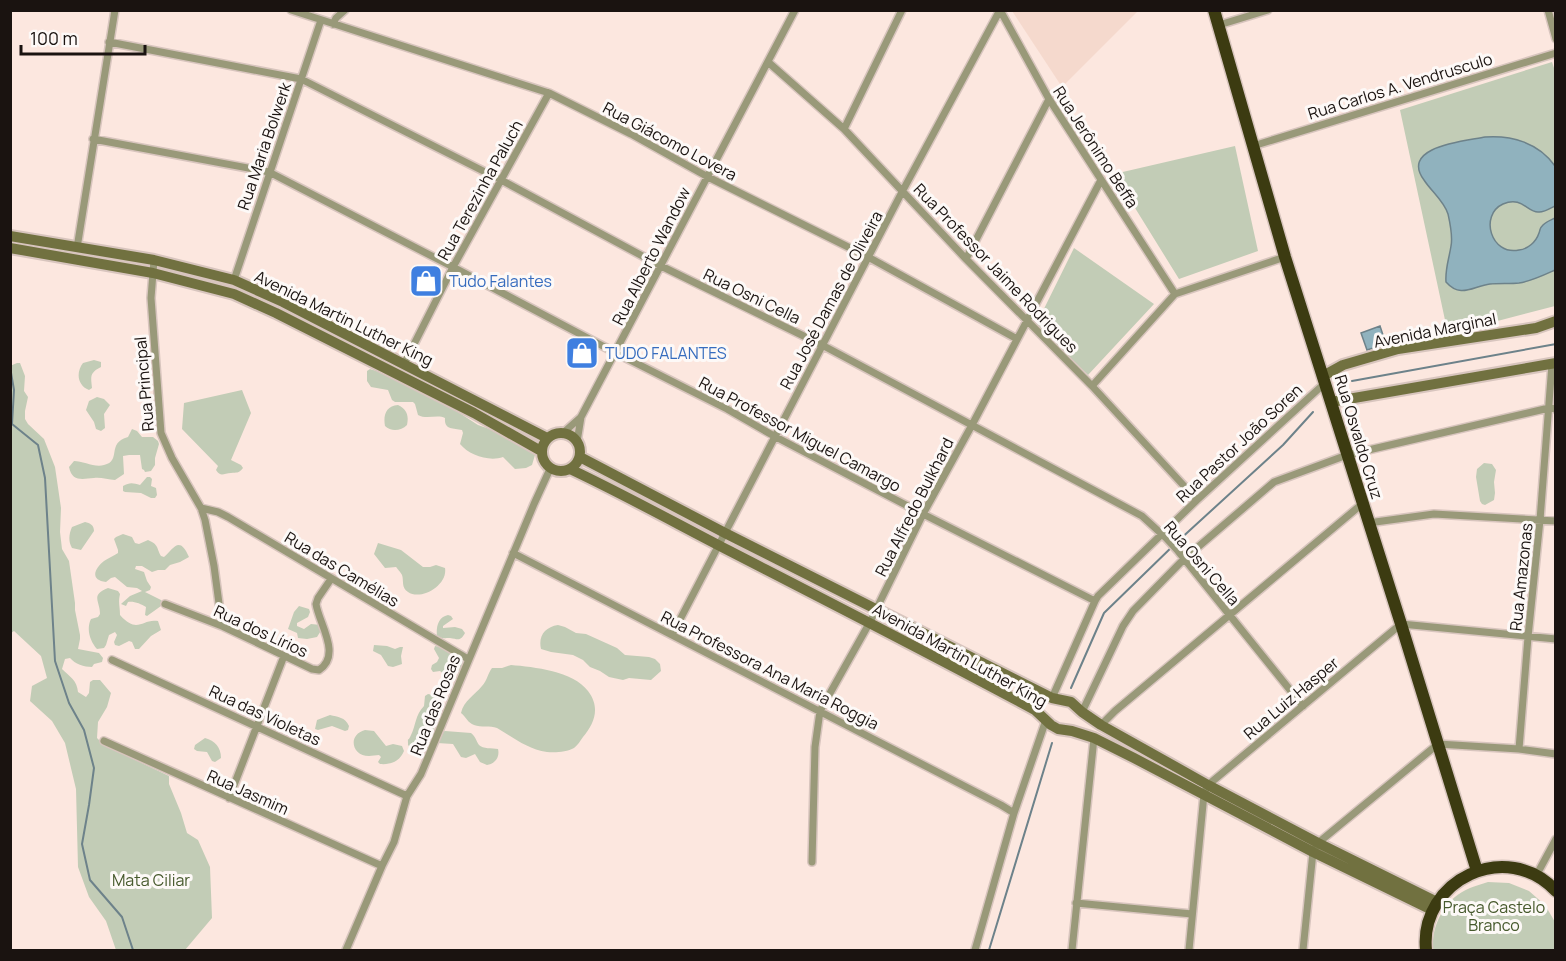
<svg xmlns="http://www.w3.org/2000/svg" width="1566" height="961" viewBox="0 0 1566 961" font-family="Manrope,sans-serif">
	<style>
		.built { fill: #f5d9cd }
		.green { fill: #c2ccb6 }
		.water { fill: #90b2be; stroke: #6d828a; stroke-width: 1.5 }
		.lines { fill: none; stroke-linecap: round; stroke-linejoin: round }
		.stream { stroke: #6d828a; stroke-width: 2 }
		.street-casing { stroke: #d8c5be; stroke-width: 10 }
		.secondary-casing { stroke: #d8c5be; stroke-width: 14 }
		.highway-casing { stroke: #d8c5be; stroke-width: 15 }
		.street { stroke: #999979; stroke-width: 7 }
		.secondary { stroke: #717140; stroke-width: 10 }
		.highway { stroke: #3c3b11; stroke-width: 12 }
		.labels { text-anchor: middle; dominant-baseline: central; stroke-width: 6; stroke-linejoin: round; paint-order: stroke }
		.street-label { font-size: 16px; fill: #1a1310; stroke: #fdf9f7 }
		.shop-label { font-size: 16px; fill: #366cbe; stroke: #fdf9f7; text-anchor: start }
		.park-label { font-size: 16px; fill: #46592c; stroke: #fdf9f7 }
	</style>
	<rect width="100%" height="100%" fill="#fce7df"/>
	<path class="built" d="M 1012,11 L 1138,11 L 1062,87 Z"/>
	<path class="green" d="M 1552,62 L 1556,74 L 1555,306 L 1448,334 L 1400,110 Z
		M 1235,146 L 1258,251 L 1179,279 L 1114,174 Z
		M 1074,248 L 1154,304 L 1088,375 L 1036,325 Z
		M 94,360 L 101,362 L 101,367 C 89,373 91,377 92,388 L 89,390 C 77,385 76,372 83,363 Z
		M 17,363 L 20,363 L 25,376 L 24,391 L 28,397 L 25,411 L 25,419 L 28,424 L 44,439 L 55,467 L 61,508 L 60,532 L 62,549 L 69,561 L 75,603 L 75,610 L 80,635 L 80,639 L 78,649 L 99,653 L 103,658 L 102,662 L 94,664 L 92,667 C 84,667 75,664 70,658 L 65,659 L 62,669 C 70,677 77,680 78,692 L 86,697 L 89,693 L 90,682 L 93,680 L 100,680 L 111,693 L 107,707 L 98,722 L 97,738 L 104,745 L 169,776 L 169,784 L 181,813 L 187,833 L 198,840 L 210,867 L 212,918 L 185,950 L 116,950 L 106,921 L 89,897 L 78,867 L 76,789 L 65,743 L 52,721 L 30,701 L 32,686 L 47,678 L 41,656 L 14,631 L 11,633 L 10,366 Z
		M 370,369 L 389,375 L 401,383 L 414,387 L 428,397 L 441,401 L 478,425 L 504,434 L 533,452 L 535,455 L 532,465 L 526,468 L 515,469 L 503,457 C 489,462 469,455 460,444 L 463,433 L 462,430 C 453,428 444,430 445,418 C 437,414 427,420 418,415 L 415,404 L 413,402 L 395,402 L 392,400 L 388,390 L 371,387 L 367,381 L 367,371 Z
		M 242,390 L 251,413 L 231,460 L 241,465 L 243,468 C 238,474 237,472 231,473 C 224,473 221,478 216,470 L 218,466 L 182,429 L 184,403 Z
		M 97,397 L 104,399 L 110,405 L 104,414 L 105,428 L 101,431 L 96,429 L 94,422 L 86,410 L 89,401 Z
		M 398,405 C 407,409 409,416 407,425 C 401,431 391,432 385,426 C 383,415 386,406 398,405 Z
		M 132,429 L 137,431 L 142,437 L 153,437 L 158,441 L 159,444 L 155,458 L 155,465 L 151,471 L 145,472 L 144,470 L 142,469 L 140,455 L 129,455 L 123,456 L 124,474 L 115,480 C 108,480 101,477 94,478 C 82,479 72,482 69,467 L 74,461 C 83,461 95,468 104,465 C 122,461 106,443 128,437 Z
		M 1484,463 L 1492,464 L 1496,470 L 1494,482 L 1495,493 L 1494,500 L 1485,505 L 1482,504 L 1480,501 L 1476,477 L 1477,469 Z
		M 147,477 L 150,477 L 152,479 L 151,486 L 156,488 L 157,495 L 155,498 L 151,498 L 141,493 L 125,492 L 123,491 L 123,486 C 130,482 133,483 140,485 Z
		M 85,522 C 90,523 94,525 94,531 L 81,550 L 72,548 C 68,541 69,534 72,527 Z
		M 123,534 L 132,537 L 135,543 L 139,544 L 148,540 C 159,545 156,547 161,556 L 164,557 C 173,550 179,534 189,557 L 180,562 L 170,565 L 165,570 L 158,570 L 152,572 L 142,566 L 136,566 L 135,569 L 144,572 L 147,581 L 151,587 L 150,590 L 145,592 L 161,600 L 163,603 L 161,606 L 147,616 L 145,615 L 146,607 C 141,604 134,601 128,602 L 126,606 L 121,604 L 130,596 L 142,591 L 137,588 L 127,587 L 115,577 L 111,578 L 106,582 C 89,580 95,568 104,561 C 108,558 114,556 118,553 L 118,550 L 114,539 L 116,537 Z
		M 378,543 L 401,550 L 423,567 L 430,567 L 436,565 L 445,568 C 448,585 421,601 408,592 C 401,588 404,580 402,575 C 401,573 397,568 396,567 L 385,568 L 374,554 Z
		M 108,588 L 118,591 L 120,594 C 118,603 120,606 120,615 C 138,635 142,618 158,621 L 161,630 L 151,636 L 139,649 L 135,649 L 132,642 L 129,641 L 119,646 L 115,645 L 114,642 L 117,635 L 115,632 L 109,635 L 106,645 L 104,648 L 97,649 C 90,641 86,629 91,619 L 98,617 L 100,614 C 100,601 90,595 108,588 Z
		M 299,606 L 309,609 L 310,612 L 308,617 L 297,623 L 297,626 L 304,629 L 311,624 L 321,625 L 322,629 L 317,637 L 307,639 L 298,638 L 297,633 L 288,629 L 294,612 Z
		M 448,615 L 451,616 L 453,619 L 443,626 L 443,628 L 455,627 L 462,629 L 465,633 C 460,642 458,639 450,638 C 444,638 442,639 437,636 C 436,627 438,617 448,615 Z
		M 558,625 L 565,627 L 576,633 L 586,634 L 617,648 L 625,655 L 649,657 L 655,659 L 660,664 L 661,671 L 651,680 L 629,678 L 623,680 L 609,677 L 600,671 L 590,667 L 583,660 L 573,655 L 551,652 L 541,649 C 538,636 545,627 558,625 Z
		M 374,645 L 387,646 L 395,649 L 400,647 L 403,647 L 401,656 L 402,664 L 393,667 L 388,666 L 381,655 L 373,651 Z
		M 435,646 L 461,651 L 465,653 L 466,656 L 459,671 L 449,675 L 445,675 L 440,671 L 433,672 L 431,669 L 432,665 L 437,662 L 439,658 L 434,649 Z
		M 511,665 C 534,667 573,671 588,691 C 601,708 594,724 583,737 C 580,741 578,745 574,748 C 567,752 555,753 547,752 C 527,749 513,737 497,728 C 490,725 481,728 474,725 C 468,723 466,717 461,713 C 464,700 474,696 482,686 C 487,681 488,673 492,668 L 502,668 Z
		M 428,694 L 438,696 L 440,699 C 437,706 439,711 438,718 C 436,731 424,741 416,751 L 413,750 L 408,745 C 408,735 407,744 411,735 C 416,725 415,715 424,706 L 425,696 Z
		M 330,715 C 338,717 345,717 349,726 L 348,730 L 345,731 L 332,726 L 318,730 L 315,729 L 317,720 Z
		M 365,730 L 374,731 L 386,746 L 393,744 L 402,746 L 404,751 C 400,761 391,765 380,764 L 378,762 L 381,757 L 379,755 C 376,755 372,756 369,756 C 352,756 347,735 365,730 Z
		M 445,731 L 471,733 C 476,737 476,741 479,745 C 483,749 492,748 498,749 C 500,757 495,764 487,765 L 480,762 L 475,754 L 466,758 L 461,757 L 453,744 L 437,743 L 440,733 Z
		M 205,738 C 215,741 221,747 221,758 L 215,762 L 212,761 L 207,752 L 197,751 L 194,749 L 195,745 Z
		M 1488,882 L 1509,883 L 1529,891 L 1545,905 L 1555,922 L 1555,950 L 1433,950 C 1431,925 1445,898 1470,888 C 1475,886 1482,884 1488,882 Z"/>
	<path class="water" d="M 1485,137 C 1512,135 1539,143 1555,166 L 1555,206 C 1551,208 1543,213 1538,212 C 1527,212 1522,196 1503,204 C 1479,215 1491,256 1519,250 C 1528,249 1536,242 1539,233 C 1541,228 1539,229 1543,225 C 1546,222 1551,220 1555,218 L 1555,270 C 1544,275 1532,281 1519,283 C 1510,284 1500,283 1490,284 C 1473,286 1461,299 1446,282 C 1445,269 1449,259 1451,246 C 1453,236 1450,223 1448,214 C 1444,201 1431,191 1424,180 C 1399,146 1467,141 1485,137 Z
		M 1380,326 L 1386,344 L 1367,350 L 1361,333 Z"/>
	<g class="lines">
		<path class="stream" d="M 10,367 L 14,390 L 12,424 L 38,445 L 45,478 L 55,661 L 69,703 L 84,730 L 94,768 L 89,805 L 82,844 L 90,880 L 122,917 L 133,950
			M 1352,381 L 1556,344
			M 1071,688 L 1104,613 L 1177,542 L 1283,445 L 1313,412
			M 989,950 L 1052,743"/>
		<g class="street-casing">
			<path id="street" d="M 291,10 L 549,93 L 631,134 L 708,177 L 868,257 L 1017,339
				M 1000,10 L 1049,99 L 1175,294
				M 1548,10 L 1556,39
				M 333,24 L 336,18 L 345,10
				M 1219,25 L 1268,10
				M 109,42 L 301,79 L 501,180 L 661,266 L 822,345 L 1142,516 L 1166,538 L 1178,551 L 1303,706
				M 768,62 L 844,129 L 966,259 L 1092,386 L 1197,500
				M 844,129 L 902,10
				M 93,139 L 269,172 L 453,267 L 616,353 L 727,409 L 774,436 L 923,514 L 1095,601
				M 1253,146 L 1556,53
				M 77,248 L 115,10
				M 966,259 L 1049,99
				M 154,260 L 151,298 L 161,433 L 172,458 L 201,508 L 205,520 L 214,566 L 222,626
				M 234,280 L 321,20
				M 404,364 L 453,267 L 549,93
				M 1092,386 L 1175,294 L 1285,257
				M 563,433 L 581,417
				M 577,442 L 581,417 L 795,10
				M 201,508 L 218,512 L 228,517 L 468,659
				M 1368,523 L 1434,514 L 1556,521
				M 513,553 L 1001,805 L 1014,813
				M 165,604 L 222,626 L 312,669 L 319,670 C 342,655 319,624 316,604 L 318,598 L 331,579
				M 672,635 L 902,192 L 1000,10
				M 112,660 L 407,796
				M 1052,698 L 1095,601 L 1098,596 L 1197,500 L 1325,383
				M 1082,712 L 1123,626 L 1133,611 L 1184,559 L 1274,482 L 1347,455 L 1549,408 L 1556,409
				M 1101,725 L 1115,711 L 1362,504
				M 104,741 L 382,866
				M 1519,749 L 1528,637 L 1540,520 L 1552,364
				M 229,798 L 284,656
				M 812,862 L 815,747 L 820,711 L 870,622 L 923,514 L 972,425 L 1101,180
				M 1536,876 L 1556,839
				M 1076,903 L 1192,914
				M 346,950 L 382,866 L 394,842 L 407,796 L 421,774 L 534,504 L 550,469
				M 975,950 L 1014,813 L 1046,720
				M 1072,950 L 1094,738
				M 1189,950 L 1204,794 L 1208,785 L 1401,624 L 1556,639
				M 1303,950 L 1313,852 L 1318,843 L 1438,744 L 1519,749 L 1556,754"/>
		</g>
		<g class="secondary-casing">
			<path id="secondary" d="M 10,236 L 154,260 L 234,280 L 283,302 L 547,438
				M 10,248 L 153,273 L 234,294 L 276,313 L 474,413 L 541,451
				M 1323,376 L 1343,365 L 1398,349 L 1536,328 L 1556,321
				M 1331,402 L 1556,363
				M542 452a19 19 0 1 1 38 0a19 19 0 1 1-38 0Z
				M 580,457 L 725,533 L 1052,698 L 1071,702 L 1082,712 L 1101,725 L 1208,785 L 1318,843 L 1437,902
				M 570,469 C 621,493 670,520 720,546 C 825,600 931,654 1035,710 L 1051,725 L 1058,729 L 1072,731 L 1094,738 L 1134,758 L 1313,852 L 1432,910"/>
		</g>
		<g class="highway-casing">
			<path id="highway" d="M 1214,10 L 1285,257 L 1401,624 L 1477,871
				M 1426,950 C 1419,880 1507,838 1556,891"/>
		</g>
		<use href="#street" class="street"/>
		<use href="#secondary" class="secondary"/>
		<use href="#highway" class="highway"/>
	</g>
	<defs>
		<g id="shop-square" transform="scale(1.725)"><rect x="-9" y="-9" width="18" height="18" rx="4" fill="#3f7fe0" stroke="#fdf9f7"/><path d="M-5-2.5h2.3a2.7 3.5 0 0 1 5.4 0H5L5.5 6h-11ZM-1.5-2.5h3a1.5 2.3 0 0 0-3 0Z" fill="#fff"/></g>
	</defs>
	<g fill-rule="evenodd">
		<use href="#shop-square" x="426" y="281"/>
		<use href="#shop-square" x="582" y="353"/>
	</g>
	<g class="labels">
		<g class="street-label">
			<text transform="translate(1400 86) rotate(-17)">Rua Carlos A. Vendrusculo</text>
			<text transform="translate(670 141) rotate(28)">Rua Giácomo Lovera</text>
			<text transform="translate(264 146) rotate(-71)">Rua Maria Bolwerk</text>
			<text transform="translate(1096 147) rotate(57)">Rua Jerônimo Beffa</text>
			<text transform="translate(480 190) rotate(-61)">Rua Terezinha Paluch</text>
			<text transform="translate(651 256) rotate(-63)">Rua Alberto Wandow</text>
			<text transform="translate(996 268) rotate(46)">Rua Professor Jaime Rodrigues</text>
			<text transform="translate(752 296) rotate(26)">Rua Osni Cella</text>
			<text transform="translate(831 300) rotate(-62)">Rua José Damas de Oliveira</text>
			<text transform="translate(344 318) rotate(26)">Avenida Martin Luther King</text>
			<text transform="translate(1435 330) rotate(-11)">Avenida Marginal</text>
			<text transform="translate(144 384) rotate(-95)">Rua Principal</text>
			<text transform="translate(800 434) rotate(28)">Rua Professor Miguel Camargo</text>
			<text transform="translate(1359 437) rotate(73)">Rua Osvaldo Cruz</text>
			<text transform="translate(1239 443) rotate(-43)">Rua Pastor João Soren</text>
			<text transform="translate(914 507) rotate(-63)">Rua Alfredo Bulkhard</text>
			<text transform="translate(1202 563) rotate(49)">Rua Osni Cella</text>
			<text transform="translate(342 569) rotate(31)">Rua das Camélias</text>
			<text transform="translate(1521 577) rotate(-84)">Rua Amazonas</text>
			<text transform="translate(261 631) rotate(25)">Rua dos Lírios</text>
			<text transform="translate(960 655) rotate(29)">Avenida Martin Luther King</text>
			<text transform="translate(770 670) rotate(27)">Rua Professora Ana Maria Roggia</text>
			<text transform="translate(1291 698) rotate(-40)">Rua Luiz Hasper</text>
			<text transform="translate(435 705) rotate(-68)">Rua das Rosas</text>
			<text transform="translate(265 715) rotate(25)">Rua das Violetas</text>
			<text transform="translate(248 792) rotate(24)">Rua Jasmim</text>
		</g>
		<g class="shop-label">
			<text x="449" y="281">Tudo Falantes</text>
			<text x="605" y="353">TUDO FALANTES</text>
		</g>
		<g class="park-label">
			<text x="151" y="880">Mata Ciliar</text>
			<text x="1494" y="907">Praça Castelo<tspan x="1494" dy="18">Branco</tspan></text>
		</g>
	</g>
	<rect width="1566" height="961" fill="none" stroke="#1a1310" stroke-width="24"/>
	<path d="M21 45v9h124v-9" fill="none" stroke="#1a1310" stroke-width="3"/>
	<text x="30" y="45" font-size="18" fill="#1a1310" stroke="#fdf9f7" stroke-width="4.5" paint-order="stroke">100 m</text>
</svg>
